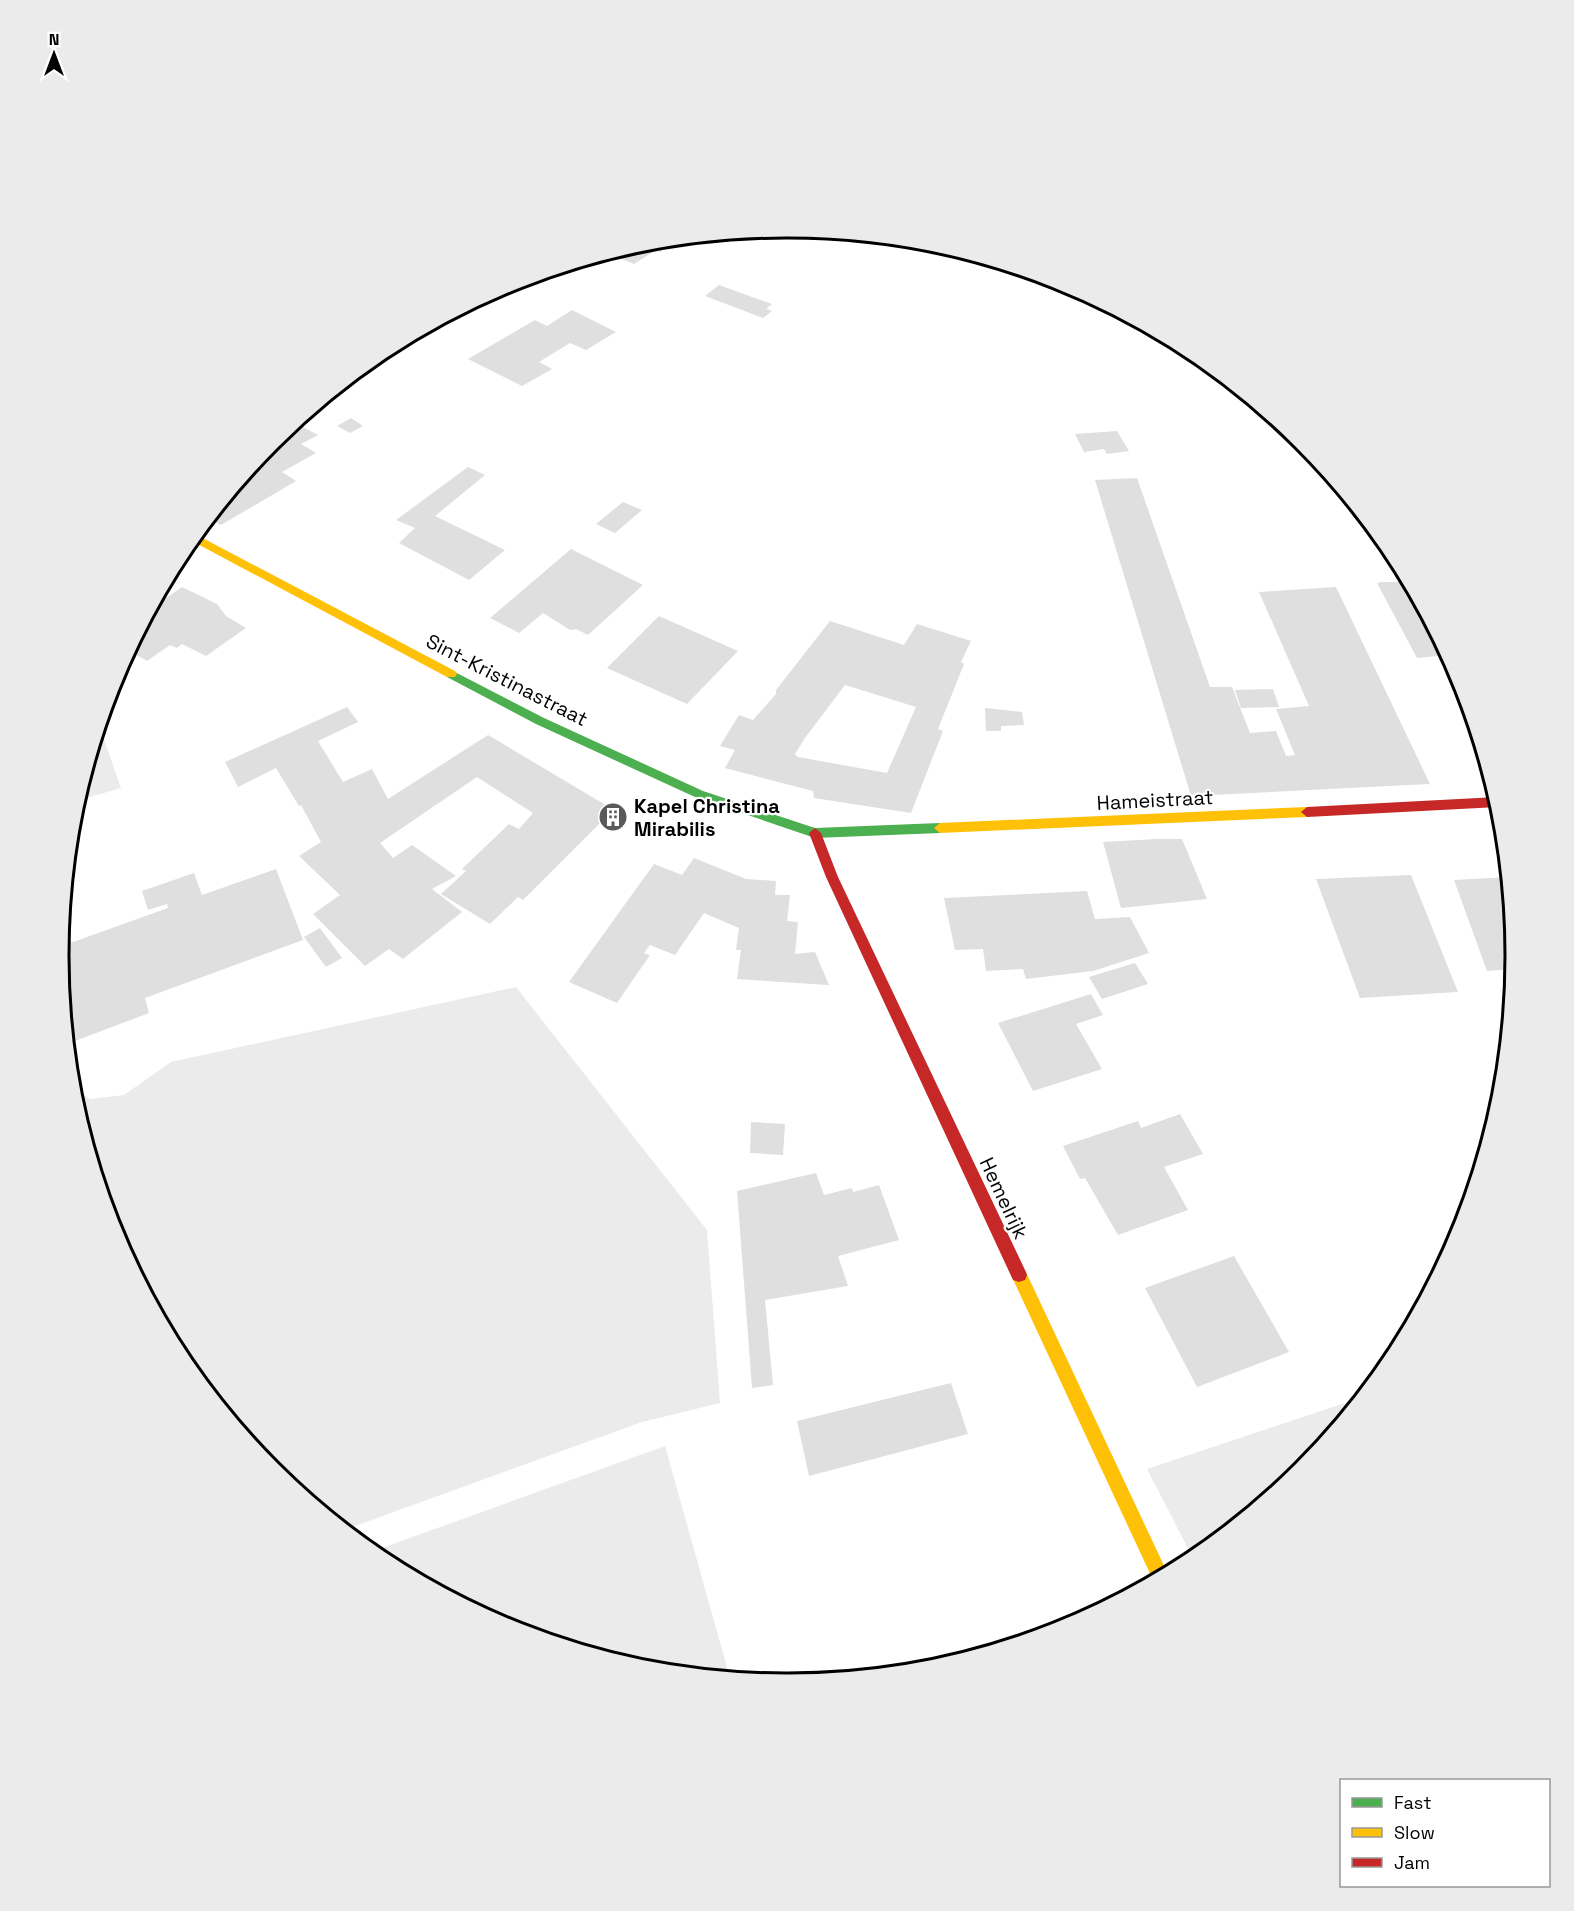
<svg xmlns="http://www.w3.org/2000/svg" width="1574" height="1911" viewBox="0 0 1574 1911" font-family="'Space Grotesk',sans-serif">
	<style>
		.green { fill: #ebebeb }
		.building { fill: #dfdfdf; fill-rule: evenodd }
		.lines { fill: none; stroke-linecap: round; stroke-linejoin: round }
		.fast { fill: #4caf50; fill-rule: evenodd }
		.slow { fill: #ffc107; fill-rule: evenodd }
		.jam { fill: #c62828; fill-rule: evenodd }
		.labels { text-anchor: middle; dominant-baseline: central; stroke-width: 4.5; stroke-linejoin: round; paint-order: stroke }
		.street-label { font-size: 20px; fill: #000; stroke: #fff }
		.poi-label { font-size: 20px; font-weight: bold; fill: #000; stroke: #fff; text-anchor: start }
		.rim { fill: none; stroke: #000; stroke-width: 3 }
	</style>
	<rect width="100%" height="100%" fill="#fff"/>
	<path class="green" d="M 99,725 L 121,788 L 76,801 Z
		M 516,987 L 707,1230 L 720,1403 L 642,1422 L 344,1530 L 272,1470 L 181,1360 L 114,1234 L 71,1086 L 90,1099 L 124,1095 L 171,1062 Z
		M 1363,1397 L 1302,1471 L 1194,1560 L 1147,1469 Z
		M 665,1446 L 730,1678 L 645,1670 L 508,1628 L 382,1561 L 371,1552 Z"/>
	<path class="building" d="M 682,237 L 660,252 L 656,250 L 634,264 L 607,253 L 645,241 Z
		M 719,285 L 772,304 L 766,309 L 772,311 L 763,318 L 705,296 Z
		M 572,310 L 616,332 L 586,350 L 570,343 L 539,362 L 552,369 L 522,386 L 468,359 L 535,320 L 547,326 Z
		M 351,418 L 363,426 L 350,433 L 337,426 Z
		M 299,425 L 318,435 L 301,444 L 316,453 L 282,472 L 296,481 L 221,525 L 208,518 L 272,440 L 284,430 Z
		M 1117,431 L 1129,451 L 1107,454 L 1104,449 L 1084,452 L 1075,434 Z
		M 468,467 L 485,475 L 435,516 L 505,550 L 469,580 L 399,543 L 415,528 L 396,520 Z
		M 1137,478 L 1210,687 L 1232,687 L 1250,733 L 1276,731 L 1286,756 L 1295,755 L 1276,709 L 1309,706 L 1259,592 L 1336,587 L 1430,784 L 1191,796 L 1095,480 Z
		M 623,502 L 642,510 L 615,533 L 596,524 Z
		M 571,549 L 643,585 L 588,635 L 576,629 L 570,630 L 543,613 L 519,633 L 490,618 Z
		M 1381,582 L 1406,582 L 1448,655 L 1417,658 L 1377,583 Z
		M 182,587 L 217,604 L 226,616 L 246,628 L 206,656 L 182,644 L 177,648 L 170,645 L 147,661 L 128,650 L 149,610 Z
		M 659,616 L 738,651 L 687,704 L 607,668 Z
		M 830,621 L 904,645 L 917,624 L 971,641 L 961,662 L 964,664 L 938,729 L 943,731 L 911,813 L 814,798 L 813,791 L 725,768 L 735,750 L 720,746 L 739,715 L 753,720 L 776,694 L 776,690 ZM 845,685 L 916,707 L 887,773 L 798,757 L 795,754 L 805,738 Z
		M 1273,689 L 1279,707 L 1241,708 L 1235,690 Z
		M 347,707 L 358,722 L 318,741 L 343,782 L 372,769 L 388,799 L 488,735 L 609,807 L 610,813 L 613,810 L 621,815 L 614,825 L 604,819 L 523,900 L 518,897 L 490,924 L 441,894 L 466,871 L 462,869 L 509,824 L 519,829 L 533,813 L 477,777 L 380,843 L 393,858 L 412,845 L 456,876 L 432,889 L 462,912 L 403,959 L 389,949 L 365,966 L 313,914 L 340,895 L 299,856 L 321,842 L 301,805 L 299,806 L 276,768 L 238,787 L 225,762 Z
		M 985,708 L 1022,712 L 1024,725 L 1001,726 L 1001,731 L 986,731 Z
		M 1157,839 L 1182,839 L 1207,899 L 1121,908 L 1103,842 Z
		M 694,858 L 746,879 L 776,881 L 775,895 L 790,895 L 787,921 L 798,922 L 795,954 L 815,952 L 829,985 L 737,979 L 741,950 L 736,950 L 739,928 L 704,913 L 675,955 L 650,945 L 644,953 L 650,955 L 617,1003 L 569,982 L 654,864 L 682,875 Z
		M 276,869 L 303,940 L 145,998 L 149,1013 L 67,1044 L 59,947 L 168,908 L 167,904 L 148,910 L 142,891 L 194,873 L 202,895 Z
		M 1411,875 L 1458,992 L 1360,998 L 1316,879 Z
		M 1508,877 L 1515,955 L 1514,969 L 1487,971 L 1454,880 Z
		M 1087,891 L 1095,919 L 1130,917 L 1149,953 L 1093,971 L 1026,979 L 1023,969 L 986,971 L 983,949 L 955,950 L 944,898 Z
		M 320,928 L 342,958 L 326,967 L 304,937 Z
		M 1135,963 L 1148,984 L 1102,999 L 1089,977 Z
		M 1091,994 L 1103,1015 L 1076,1024 L 1102,1069 L 1033,1091 L 998,1023 Z
		M 1180,1114 L 1203,1154 L 1164,1167 L 1188,1210 L 1118,1235 L 1085,1178 L 1080,1179 L 1063,1146 L 1138,1121 L 1141,1128 Z
		M 751,1122 L 785,1124 L 783,1155 L 750,1153 Z
		M 816,1173 L 824,1195 L 852,1188 L 853,1192 L 879,1185 L 899,1240 L 838,1256 L 848,1286 L 765,1300 L 773,1385 L 752,1388 L 737,1191 Z
		M 1234,1256 L 1289,1352 L 1197,1387 L 1145,1288 Z
		M 951,1383 L 968,1434 L 809,1476 L 797,1421 Z"/>
	<g class="lines">
		<path class="fast" d="M 451,670 L 544,718 L 703,791 L 815,828 L 940,823 L 946,828 L 940,833 L 815,838 L 695,797 L 536,724 L 447,677 L 445,674 L 447,671 Z"/>
		<path class="slow" d="M 195,534 L 455,671 L 457,674 L 455,677 L 447,677 L 190,540 Z
			M 1307,807 L 1313,812 L 1307,817 L 940,833 L 934,828 L 940,823 Z
			M 1019,1268 L 1025,1270 L 1167,1572 L 1168,1574 L 1154,1582 L 1011,1275 L 1013,1270 Z"/>
		<path class="jam" d="M 1497,797 L 1498,807 L 1307,817 L 1301,812 L 1307,807 Z
			M 815,828 L 821,833 L 838,877 L 1025,1270 L 1027,1275 L 1025,1280 L 1019,1282 L 1013,1280 L 826,877 L 809,833 Z"/>
	</g>
	<defs>
		<g id="building-disc" transform="scale(1.5)"><circle r="9.5" fill="#595959" stroke="#fff"/><path d="M-4-6H4V6H1V3H-1V6H-4ZM-2.5-4.3h1.7v1.8h-1.7ZM.8-4.3h1.7v1.8H.8ZM-2.5-1h1.7V.8h-1.7ZM.8-1h1.7V.8H.8Z" fill="#fff"/></g>
	</defs>
	<g fill-rule="evenodd">
		<use href="#building-disc" x="613" y="817"/>
	</g>
	<g class="labels">
		<g class="street-label">
			<text transform="translate(507 680) rotate(27)">Sint-Kristinastraat</text>
			<text transform="translate(1155 800) rotate(-3)">Hameistraat</text>
			<text transform="translate(1004 1198) rotate(65)">Hemelrijk</text>
		</g>
		<g class="poi-label">
			<text x="634" y="806">Kapel Christina<tspan x="634" dy="23">Mirabilis</tspan></text>
		</g>
	</g>
	<path d="M0 0H1574V1911H0ZM786 238H788A717 717 0 0 1 1505 955V956A717 717 0 0 1 788 1673H786A717 717 0 0 1 69 956V955A717 717 0 0 1 786 238Z" fill="#ebebeb" fill-rule="evenodd"/>
	<path class="rim" d="M786 238H788A717 717 0 0 1 1505 955V956A717 717 0 0 1 788 1673H786A717 717 0 0 1 69 956V955A717 717 0 0 1 786 238Z"/>
	<rect x="1340" y="1779" width="210" height="108" fill="#ffffff" stroke="#999999" stroke-width="1.5"/>
	<rect x="1352" y="1798" width="30" height="9" fill="#4caf50" stroke="#999999" stroke-width="1.5"/>
	<text x="1394" y="1809" font-size="18" fill="#000000">Fast</text>
	<rect x="1352" y="1828" width="30" height="9" fill="#ffc107" stroke="#999999" stroke-width="1.5"/>
	<text x="1394" y="1839" font-size="18" fill="#000000">Slow</text>
	<rect x="1352" y="1858" width="30" height="9" fill="#c62828" stroke="#999999" stroke-width="1.5"/>
	<text x="1394" y="1869" font-size="18" fill="#000000">Jam</text>
	<g transform="translate(54 54)" stroke="#ffffff" stroke-width="4.5" paint-order="stroke">
	<path d="M0-4.5L10 22L0 15L-10 22Z" fill="#000000"/>
	<text y="-9" font-size="16" font-weight="bold" text-anchor="middle" fill="#000000">N</text>
	</g>
</svg>
